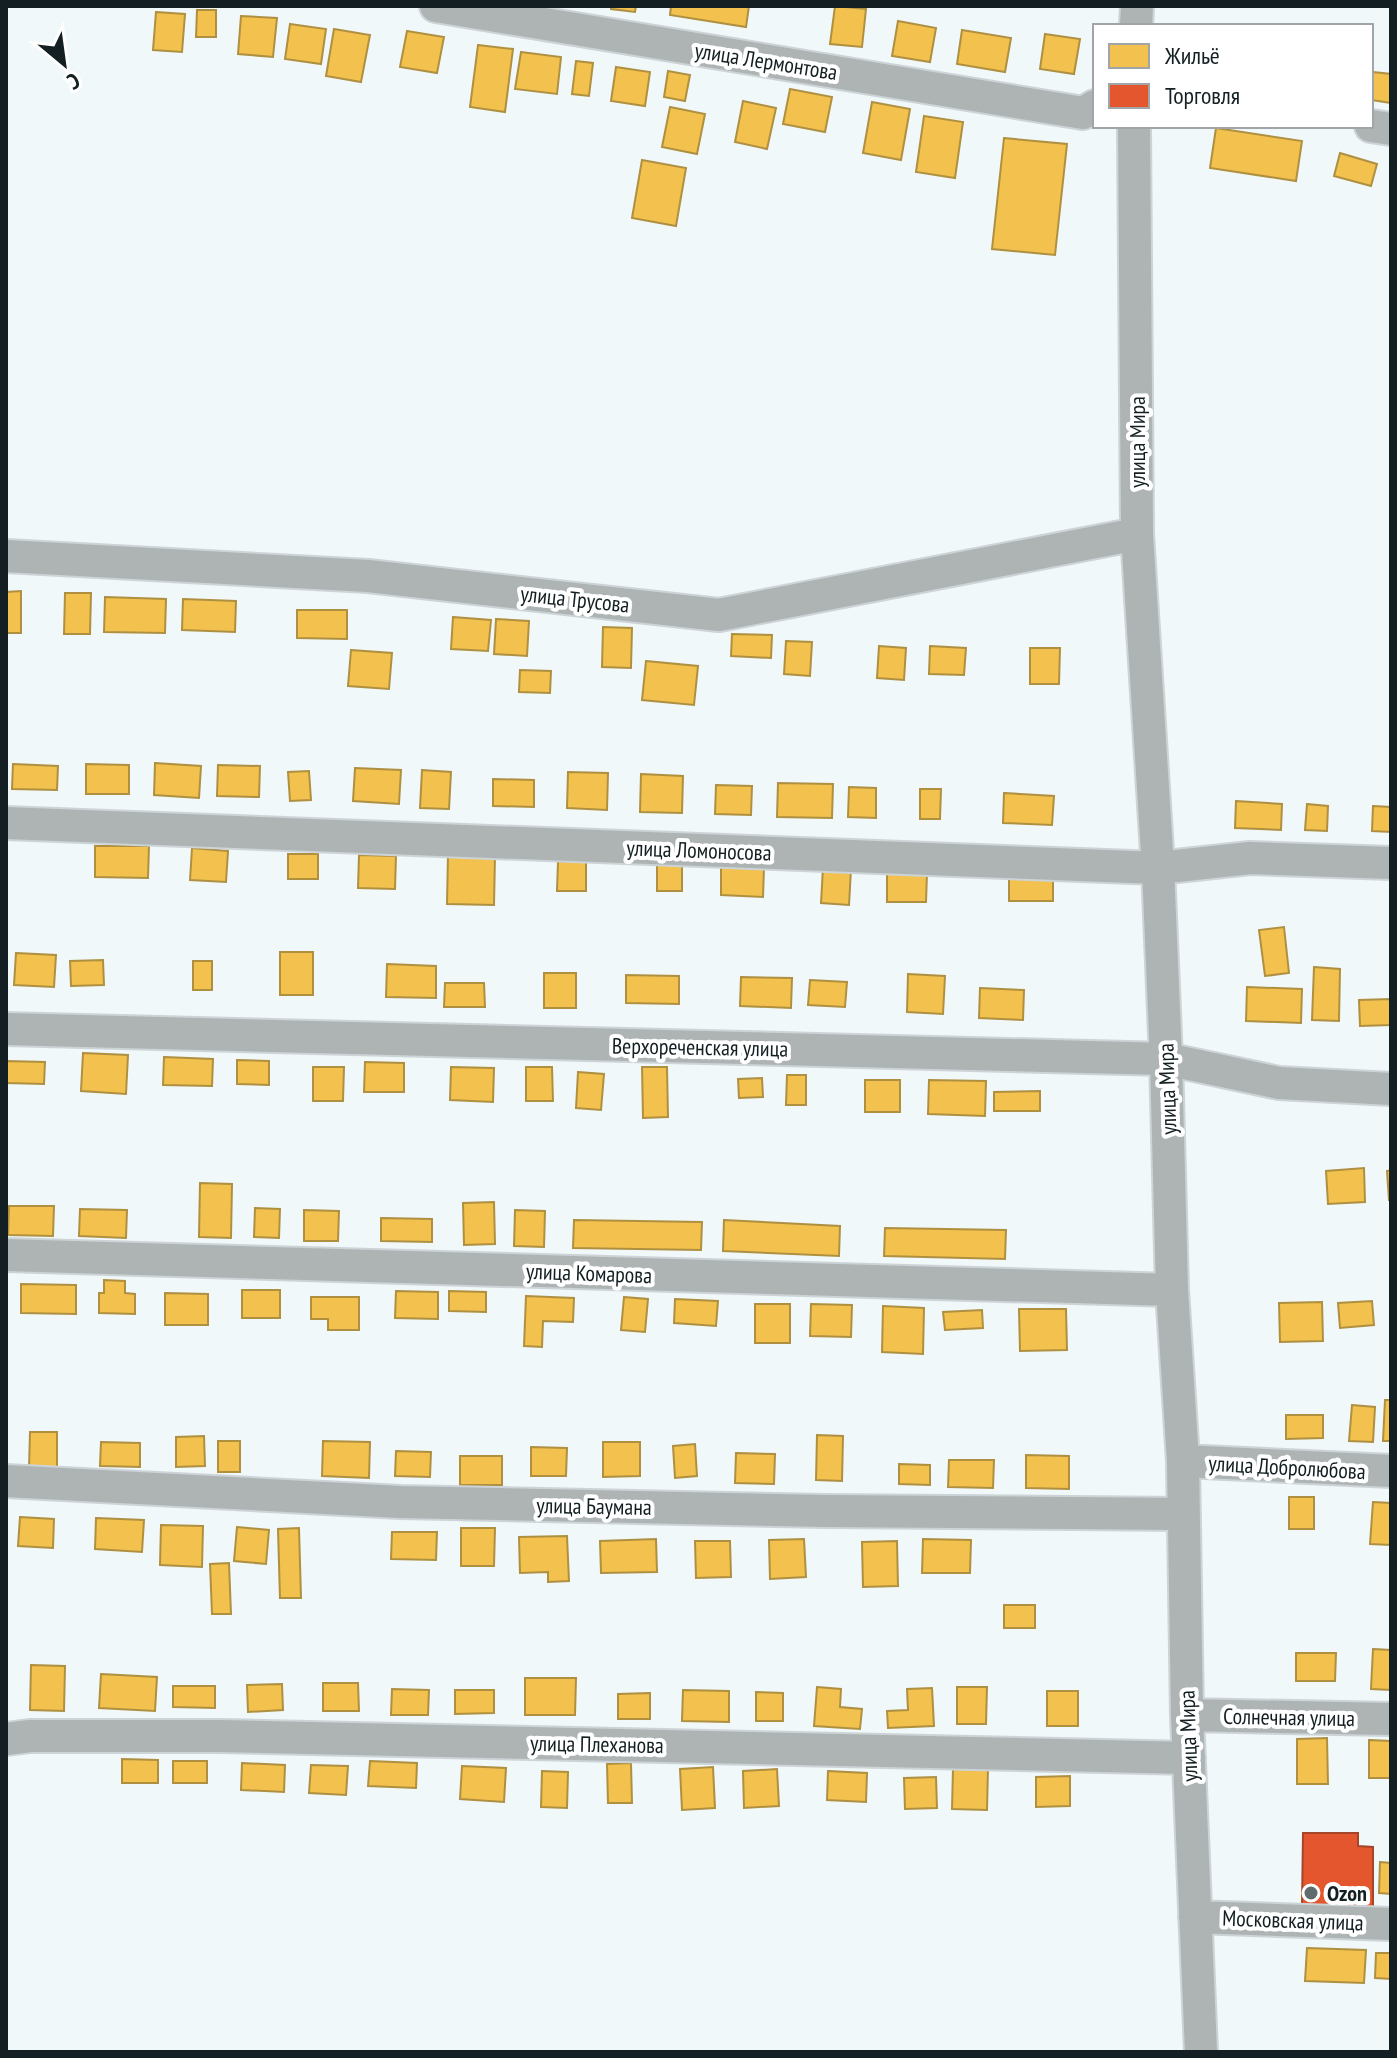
<svg xmlns="http://www.w3.org/2000/svg" width="1397" height="2058" viewBox="0 0 1397 2058" font-family="'PT Sans Narrow',sans-serif">
	<style>
		.homes { fill: #f2c14e; stroke: #af9041; stroke-width: 2 }
		.shops { fill: #e4572e; stroke: #a5462a; stroke-width: 2 }
		.lines { fill: none; stroke-linecap: round; stroke-linejoin: round }
		.minor-casing { stroke: #cdd4d7; stroke-width: 36 }
		.minor { stroke: #aeb4b4; stroke-width: 32 }
		.poi-dot { fill: #606b6e; stroke: #fff; stroke-width: 3 }
		.labels { text-anchor: middle; dominant-baseline: central; stroke-width: 8; stroke-linejoin: round; paint-order: stroke }
		.street-label { font-size: 22px; fill: #131f22; stroke: #fff }
		.poi-label { font-size: 22px; font-weight: bold; fill: #131f22; stroke: #fff; text-anchor: start }
	</style>
	<rect width="100%" height="100%" fill="#f0f8fa"/>
	<path class="homes" d="M 611,6 L 636,6 L 635,12 L 611,9 Z
		M 671,6 L 749,6 L 746,27 L 670,15 Z
		M 835,6 L 866,9 L 862,47 L 830,44 Z
		M 197,10 L 216,10 L 216,37 L 196,37 Z
		M 156,12 L 185,14 L 182,52 L 153,50 Z
		M 241,16 L 277,18 L 273,57 L 238,54 Z
		M 898,21 L 936,28 L 930,62 L 892,56 Z
		M 290,24 L 326,29 L 321,64 L 285,59 Z
		M 334,29 L 370,35 L 361,82 L 326,76 Z
		M 962,30 L 1011,38 L 1005,72 L 957,64 Z
		M 407,31 L 444,37 L 437,73 L 400,67 Z
		M 1045,34 L 1080,39 L 1074,74 L 1040,69 Z
		M 478,45 L 513,49 L 505,112 L 470,107 Z
		M 521,52 L 561,57 L 557,94 L 515,89 Z
		M 576,61 L 593,63 L 589,96 L 572,94 Z
		M 616,67 L 650,72 L 645,106 L 611,101 Z
		M 668,71 L 690,75 L 685,101 L 664,97 Z
		M 1373,72 L 1391,74 L 1391,103 L 1371,100 Z
		M 790,89 L 832,97 L 825,132 L 783,124 Z
		M 743,101 L 776,108 L 767,149 L 735,142 Z
		M 872,102 L 910,109 L 901,160 L 863,153 Z
		M 670,107 L 705,114 L 697,154 L 662,147 Z
		M 924,116 L 963,122 L 955,178 L 916,172 Z
		M 1216,128 L 1302,141 L 1296,181 L 1210,168 Z
		M 1004,138 L 1067,144 L 1055,255 L 992,249 Z
		M 1340,153 L 1377,164 L 1371,186 L 1334,176 Z
		M 642,160 L 686,168 L 676,226 L 632,218 Z
		M 21,591 L 21,633 L 6,633 L 6,592 Z
		M 65,593 L 91,593 L 90,634 L 64,634 Z
		M 105,597 L 166,599 L 165,633 L 104,632 Z
		M 183,599 L 236,601 L 235,632 L 182,630 Z
		M 297,610 L 347,610 L 347,639 L 297,638 Z
		M 453,617 L 491,620 L 488,651 L 451,649 Z
		M 496,619 L 529,621 L 527,656 L 494,654 Z
		M 603,627 L 632,628 L 631,668 L 602,667 Z
		M 732,634 L 772,635 L 771,658 L 731,656 Z
		M 786,641 L 812,642 L 810,676 L 784,674 Z
		M 879,646 L 906,648 L 904,680 L 877,678 Z
		M 930,646 L 966,648 L 964,675 L 929,674 Z
		M 1030,648 L 1060,648 L 1059,684 L 1030,684 Z
		M 351,650 L 392,653 L 389,689 L 348,686 Z
		M 646,661 L 698,666 L 694,705 L 642,700 Z
		M 520,670 L 551,671 L 550,693 L 519,692 Z
		M 155,763 L 201,766 L 199,798 L 154,795 Z
		M 13,764 L 58,766 L 57,790 L 12,789 Z
		M 86,764 L 129,765 L 129,794 L 86,794 Z
		M 218,765 L 260,766 L 259,797 L 217,796 Z
		M 355,768 L 401,770 L 399,804 L 353,801 Z
		M 422,770 L 451,772 L 449,809 L 420,808 Z
		M 309,771 L 311,800 L 290,801 L 288,772 Z
		M 568,772 L 608,773 L 607,810 L 567,808 Z
		M 641,774 L 683,776 L 682,813 L 640,812 Z
		M 493,779 L 534,780 L 534,807 L 493,806 Z
		M 778,783 L 833,784 L 832,818 L 777,817 Z
		M 716,785 L 752,786 L 751,815 L 715,814 Z
		M 849,787 L 876,788 L 876,818 L 848,817 Z
		M 920,789 L 941,789 L 940,819 L 920,819 Z
		M 1004,793 L 1054,796 L 1052,825 L 1003,823 Z
		M 1236,801 L 1282,804 L 1281,830 L 1235,828 Z
		M 1307,804 L 1328,806 L 1327,831 L 1305,830 Z
		M 1373,806 L 1391,807 L 1391,832 L 1372,831 Z
		M 95,846 L 149,846 L 148,878 L 95,877 Z
		M 192,848 L 228,851 L 226,882 L 190,880 Z
		M 288,854 L 318,854 L 318,879 L 288,879 Z
		M 359,855 L 396,856 L 395,889 L 358,888 Z
		M 448,855 L 495,856 L 494,905 L 447,904 Z
		M 558,861 L 586,862 L 586,891 L 557,891 Z
		M 657,862 L 682,862 L 682,891 L 657,891 Z
		M 721,867 L 764,868 L 763,897 L 721,895 Z
		M 823,867 L 851,869 L 849,905 L 821,903 Z
		M 887,872 L 927,873 L 926,902 L 887,902 Z
		M 1009,875 L 1053,875 L 1053,901 L 1009,901 Z
		M 1284,927 L 1289,973 L 1265,976 L 1259,930 Z
		M 280,952 L 313,952 L 313,995 L 280,995 Z
		M 16,953 L 56,955 L 54,987 L 14,985 Z
		M 103,960 L 104,985 L 71,986 L 70,961 Z
		M 193,961 L 212,961 L 212,990 L 193,990 Z
		M 387,964 L 436,966 L 436,998 L 386,997 Z
		M 1314,967 L 1340,969 L 1339,1021 L 1312,1020 Z
		M 544,973 L 576,973 L 576,1008 L 544,1008 Z
		M 908,974 L 945,976 L 943,1014 L 907,1012 Z
		M 626,975 L 679,976 L 679,1004 L 626,1003 Z
		M 741,977 L 792,978 L 791,1008 L 740,1006 Z
		M 810,980 L 847,982 L 845,1007 L 808,1005 Z
		M 445,983 L 484,983 L 485,1007 L 444,1007 Z
		M 1247,987 L 1302,989 L 1301,1023 L 1246,1021 Z
		M 980,988 L 1024,990 L 1023,1020 L 979,1018 Z
		M 1391,999 L 1391,1025 L 1360,1026 L 1359,1000 Z
		M 83,1053 L 128,1055 L 126,1094 L 81,1091 Z
		M 164,1057 L 213,1059 L 212,1086 L 163,1085 Z
		M 237,1060 L 269,1061 L 269,1085 L 237,1084 Z
		M 6,1061 L 45,1062 L 44,1084 L 6,1083 Z
		M 365,1062 L 404,1063 L 404,1092 L 364,1092 Z
		M 313,1067 L 344,1067 L 343,1101 L 313,1101 Z
		M 451,1067 L 494,1068 L 493,1102 L 450,1100 Z
		M 526,1067 L 552,1067 L 553,1101 L 526,1101 Z
		M 642,1067 L 667,1067 L 668,1117 L 643,1118 Z
		M 578,1072 L 604,1074 L 601,1110 L 576,1108 Z
		M 787,1075 L 806,1075 L 806,1105 L 786,1105 Z
		M 762,1078 L 763,1097 L 739,1098 L 738,1079 Z
		M 865,1080 L 900,1080 L 900,1112 L 865,1112 Z
		M 929,1080 L 986,1081 L 985,1116 L 928,1114 Z
		M 1040,1091 L 1040,1111 L 994,1111 L 994,1092 Z
		M 1364,1168 L 1365,1202 L 1328,1204 L 1326,1171 Z
		M 1391,1170 L 1391,1200 L 1389,1200 L 1387,1171 Z
		M 200,1183 L 232,1184 L 231,1238 L 199,1237 Z
		M 494,1202 L 495,1244 L 464,1245 L 463,1203 Z
		M 9,1206 L 54,1206 L 53,1236 L 8,1235 Z
		M 255,1208 L 280,1209 L 279,1238 L 254,1237 Z
		M 80,1209 L 127,1210 L 126,1238 L 79,1236 Z
		M 304,1210 L 339,1211 L 338,1241 L 304,1241 Z
		M 515,1210 L 545,1211 L 544,1247 L 514,1246 Z
		M 381,1218 L 432,1219 L 432,1242 L 381,1241 Z
		M 574,1220 L 702,1222 L 701,1250 L 573,1248 Z
		M 724,1220 L 840,1226 L 839,1256 L 723,1251 Z
		M 885,1228 L 1006,1230 L 1005,1259 L 884,1256 Z
		M 104,1280 L 125,1281 L 125,1293 L 135,1294 L 135,1314 L 99,1313 L 99,1293 L 104,1293 Z
		M 21,1284 L 76,1285 L 76,1314 L 21,1313 Z
		M 242,1290 L 280,1290 L 280,1318 L 242,1318 Z
		M 396,1291 L 438,1292 L 438,1319 L 395,1318 Z
		M 449,1291 L 486,1292 L 486,1312 L 449,1311 Z
		M 165,1293 L 208,1294 L 208,1325 L 165,1325 Z
		M 526,1296 L 574,1298 L 573,1322 L 543,1321 L 542,1347 L 524,1346 Z
		M 311,1297 L 359,1297 L 359,1330 L 328,1330 L 328,1319 L 311,1319 Z
		M 624,1297 L 648,1299 L 645,1332 L 621,1330 Z
		M 675,1299 L 718,1301 L 716,1326 L 674,1323 Z
		M 1372,1301 L 1374,1325 L 1340,1328 L 1338,1303 Z
		M 1322,1302 L 1323,1341 L 1280,1342 L 1279,1303 Z
		M 755,1304 L 790,1304 L 790,1343 L 755,1343 Z
		M 811,1304 L 852,1305 L 851,1337 L 810,1336 Z
		M 883,1306 L 924,1308 L 923,1354 L 882,1352 Z
		M 1019,1309 L 1066,1309 L 1067,1350 L 1020,1351 Z
		M 982,1310 L 983,1328 L 945,1330 L 943,1312 Z
		M 1385,1400 L 1391,1400 L 1391,1441 L 1383,1441 Z
		M 1352,1405 L 1375,1407 L 1373,1442 L 1349,1441 Z
		M 1286,1415 L 1323,1415 L 1323,1438 L 1286,1439 Z
		M 30,1432 L 57,1432 L 57,1469 L 29,1469 Z
		M 817,1435 L 843,1436 L 842,1481 L 816,1480 Z
		M 204,1436 L 205,1466 L 176,1467 L 176,1437 Z
		M 218,1441 L 240,1441 L 240,1472 L 218,1472 Z
		M 323,1441 L 370,1442 L 369,1478 L 322,1476 Z
		M 101,1442 L 140,1443 L 140,1467 L 100,1466 Z
		M 603,1442 L 640,1442 L 640,1476 L 603,1477 Z
		M 695,1444 L 697,1476 L 675,1478 L 673,1446 Z
		M 531,1447 L 567,1448 L 566,1476 L 531,1476 Z
		M 396,1451 L 431,1452 L 430,1477 L 395,1476 Z
		M 736,1453 L 775,1454 L 774,1484 L 735,1483 Z
		M 1026,1455 L 1069,1456 L 1069,1489 L 1026,1488 Z
		M 460,1456 L 502,1456 L 502,1485 L 460,1485 Z
		M 949,1460 L 994,1460 L 993,1488 L 948,1487 Z
		M 899,1464 L 930,1465 L 930,1485 L 899,1484 Z
		M 1289,1497 L 1314,1497 L 1314,1529 L 1289,1529 Z
		M 1373,1502 L 1391,1503 L 1391,1545 L 1370,1544 Z
		M 20,1517 L 54,1519 L 53,1548 L 18,1546 Z
		M 96,1518 L 144,1520 L 142,1552 L 95,1549 Z
		M 161,1525 L 203,1526 L 202,1567 L 160,1565 Z
		M 237,1527 L 269,1530 L 266,1564 L 234,1561 Z
		M 299,1528 L 301,1598 L 280,1598 L 278,1529 Z
		M 461,1528 L 495,1528 L 494,1566 L 461,1566 Z
		M 392,1532 L 437,1532 L 436,1560 L 391,1559 Z
		M 567,1536 L 569,1581 L 548,1582 L 548,1572 L 520,1573 L 519,1537 Z
		M 656,1539 L 657,1572 L 601,1573 L 600,1541 Z
		M 804,1539 L 806,1577 L 770,1579 L 769,1540 Z
		M 923,1539 L 971,1540 L 970,1573 L 922,1573 Z
		M 695,1541 L 730,1541 L 731,1577 L 696,1578 Z
		M 897,1541 L 898,1586 L 863,1587 L 862,1542 Z
		M 229,1563 L 231,1614 L 212,1614 L 210,1564 Z
		M 1004,1605 L 1035,1605 L 1035,1628 L 1004,1628 Z
		M 1373,1649 L 1391,1650 L 1391,1690 L 1371,1689 Z
		M 1296,1653 L 1336,1653 L 1335,1681 L 1296,1681 Z
		M 31,1665 L 65,1666 L 64,1711 L 30,1710 Z
		M 101,1674 L 157,1677 L 155,1711 L 99,1708 Z
		M 525,1678 L 576,1678 L 575,1715 L 525,1715 Z
		M 323,1683 L 358,1683 L 359,1711 L 323,1711 Z
		M 282,1684 L 283,1710 L 248,1712 L 247,1685 Z
		M 173,1686 L 215,1686 L 215,1708 L 173,1707 Z
		M 817,1687 L 841,1689 L 840,1707 L 862,1709 L 860,1729 L 814,1726 Z
		M 957,1687 L 987,1687 L 986,1724 L 957,1724 Z
		M 932,1688 L 934,1726 L 888,1728 L 887,1711 L 908,1710 L 907,1689 Z
		M 392,1689 L 429,1690 L 428,1715 L 391,1715 Z
		M 455,1690 L 494,1690 L 494,1713 L 455,1714 Z
		M 683,1690 L 729,1691 L 729,1722 L 682,1721 Z
		M 1047,1691 L 1078,1691 L 1078,1726 L 1047,1726 Z
		M 756,1692 L 783,1693 L 783,1721 L 756,1721 Z
		M 650,1693 L 650,1719 L 618,1719 L 618,1694 Z
		M 1327,1738 L 1328,1784 L 1297,1784 L 1297,1739 Z
		M 1369,1740 L 1391,1741 L 1391,1778 L 1369,1778 Z
		M 122,1759 L 158,1760 L 158,1783 L 122,1783 Z
		M 173,1761 L 207,1761 L 207,1783 L 173,1783 Z
		M 370,1761 L 417,1763 L 416,1788 L 368,1786 Z
		M 242,1763 L 285,1765 L 284,1792 L 241,1790 Z
		M 631,1763 L 632,1803 L 608,1803 L 607,1764 Z
		M 311,1765 L 348,1766 L 346,1795 L 309,1793 Z
		M 462,1766 L 506,1768 L 504,1802 L 460,1799 Z
		M 713,1767 L 715,1808 L 682,1810 L 680,1769 Z
		M 953,1768 L 988,1768 L 987,1810 L 952,1809 Z
		M 777,1769 L 779,1806 L 744,1808 L 743,1771 Z
		M 542,1771 L 568,1772 L 567,1808 L 541,1807 Z
		M 828,1771 L 867,1773 L 866,1802 L 827,1800 Z
		M 1070,1776 L 1070,1806 L 1036,1807 L 1036,1777 Z
		M 936,1777 L 937,1808 L 905,1809 L 904,1778 Z
		M 1380,1862 L 1391,1863 L 1391,1894 L 1379,1893 Z
		M 1307,1948 L 1366,1950 L 1364,1983 L 1305,1981 Z
		M 1376,1953 L 1391,1953 L 1391,1979 L 1375,1978 Z"/>
	<path class="shops" d="M 1303,1833 L 1358,1833 L 1358,1846 L 1373,1847 L 1373,1907 L 1302,1906 Z"/>
	<g class="lines">
		<g class="minor-casing">
			<path id="minor" d="M 436,6 L 1083,113 L 1095,106
				M 1136,26 L 1137,6
				M 1134,126 L 1137,534 L 1158,868 L 1166,1059 L 1172,1290 L 1183,1461 L 1187,1715 L 1201,2052
				M 1371,126 L 1391,129
				M 6,556 L 368,576 L 719,615 L 1137,534
				M 6,823 L 1158,868 L 1250,858 L 1391,863
				M 6,1029 L 1166,1059 L 1279,1083 L 1391,1089
				M 6,1255 L 1172,1290
				M 1183,1461 L 1391,1471
				M 6,1481 L 400,1502 L 824,1511 L 1183,1514
				M 1187,1715 L 1391,1719
				M 6,1739 L 30,1736 L 220,1736 L 1189,1758
				M 1195,1917 L 1391,1924"/>
		</g>
		<use href="#minor" class="minor"/>
	</g>
	<circle class="poi-dot" cx="1311" cy="1893" r="8"/>
	<g class="labels">
		<g class="street-label">
			<text transform="translate(766 61) rotate(9)">улица Лермонтова</text>
			<text transform="translate(1137 442) rotate(-90)">улица Мира</text>
			<text transform="translate(575 599) rotate(6)">улица Трусова</text>
			<text transform="translate(699 850) rotate(2)">улица Ломоносова</text>
			<text transform="translate(700 1047) rotate(1)">Верхореченская улица</text>
			<text transform="translate(1167 1089) rotate(-92)">улица Мира</text>
			<text transform="translate(589 1273) rotate(2)">улица Комарова</text>
			<text transform="translate(1287 1467) rotate(3)">улица Добролюбова</text>
			<text transform="translate(594 1506) rotate(1)">улица Баумана</text>
			<text transform="translate(1289 1717) rotate(1)">Солнечная улица</text>
			<text transform="translate(1188 1736) rotate(-92)">улица Мира</text>
			<text transform="translate(597 1744) rotate(1)">улица Плеханова</text>
			<text transform="translate(1293 1920) rotate(2)">Московская улица</text>
		</g>
		<g class="poi-label">
			<text x="1327" y="1893">Ozon</text>
		</g>
	</g>
	<rect width="1397" height="2058" fill="none" stroke="#131f22" stroke-width="16"/>
	<rect x="1093" y="24" width="280" height="104" fill="#ffffff" stroke="#a1a5a7" stroke-width="2"/>
	<rect x="1109" y="44" width="40" height="24" fill="#f2c14e" stroke="#a1a5a7" stroke-width="2"/>
	<text x="1165" y="64" font-size="24" fill="#131f22">Жильё</text>
	<rect x="1109" y="84" width="40" height="24" fill="#e4572e" stroke="#a1a5a7" stroke-width="2"/>
	<text x="1165" y="104" font-size="24" fill="#131f22">Торговля</text>
	<g transform="translate(64 64) rotate(151)" stroke="#ffffff" stroke-width="6" paint-order="stroke">
	<path d="M0-6L14 30L0 20L-14 30Z" fill="#131f22"/>
	<text y="-12" font-size="22" font-weight="bold" text-anchor="middle" fill="#131f22">С</text>
	</g>
</svg>
